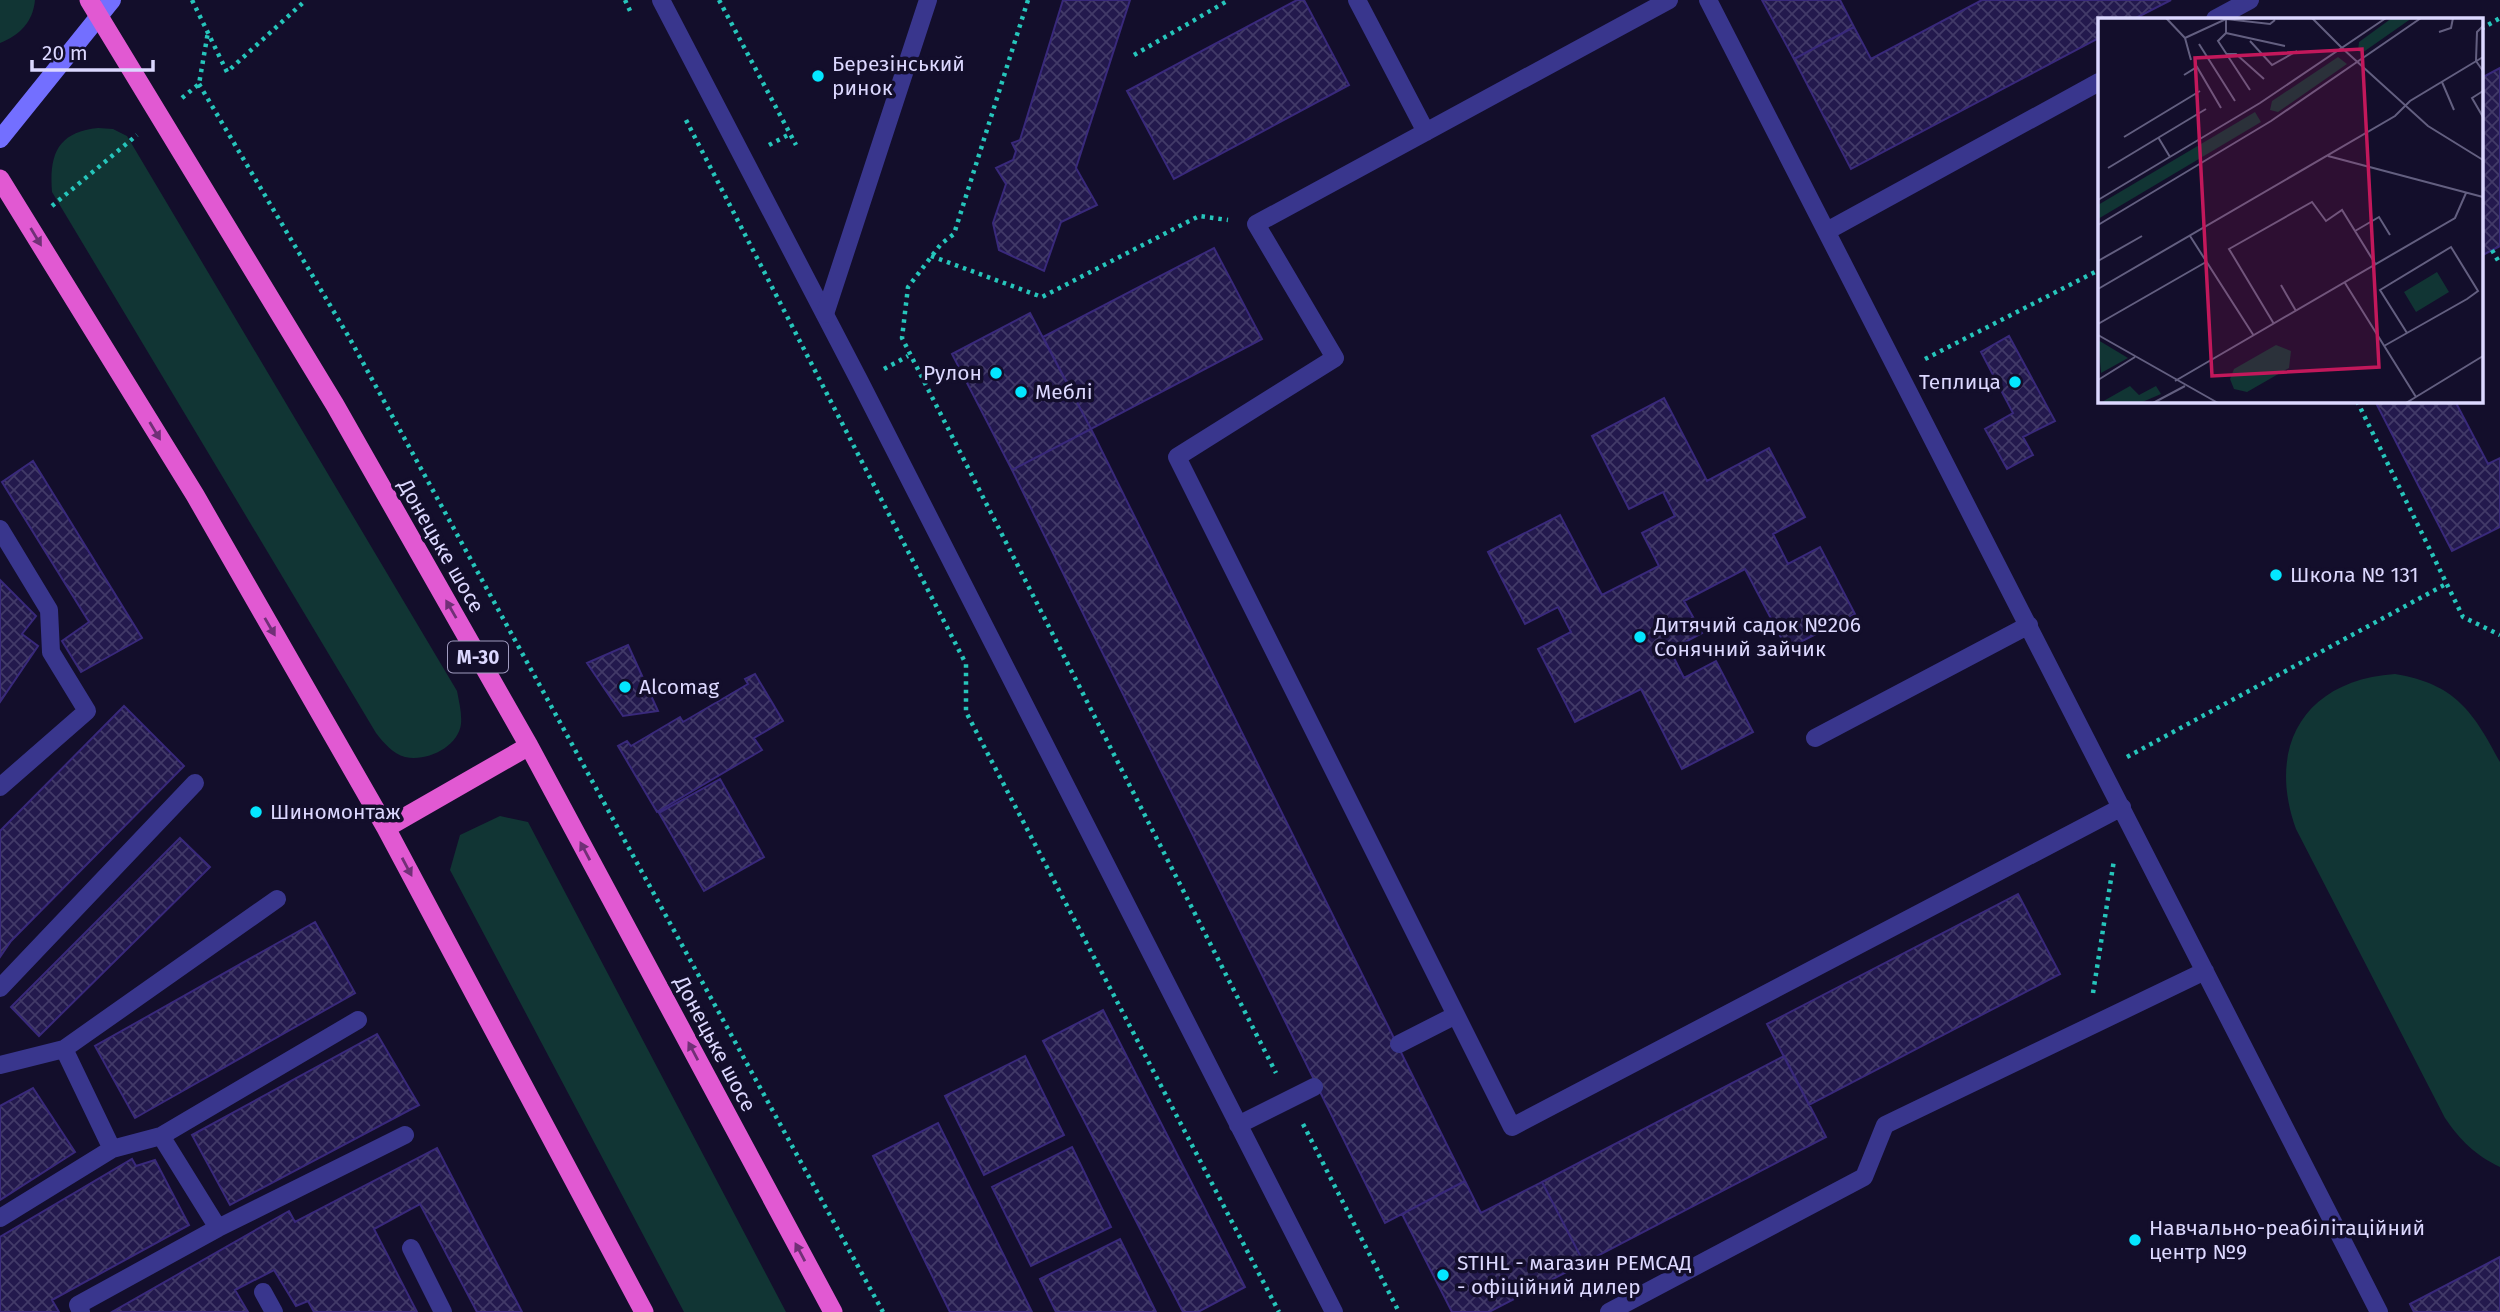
<svg xmlns="http://www.w3.org/2000/svg" width="2500" height="1312" viewBox="0 0 2500 1312" font-family="'Fira Sans',sans-serif">
	<style>
		.grass { fill: #113534 }
		.building { fill: url(#building-cross-hatch); stroke: #39297b; stroke-width: 2 }
		.lines { fill: none; stroke-linecap: round; stroke-linejoin: round }
		.path { stroke: #26c5bb; stroke-width: 4.5; stroke-dasharray: 3.5 5; stroke-linecap: butt }
		.service { stroke: #39368d; stroke-width: 18 }
		.minor { stroke: #39368d; stroke-width: 18 }
		.secondary { stroke: #736fff; stroke-width: 18 }
		.trunk { stroke: #e159d2; stroke-width: 19 }
		.oneway { fill: #703076 }
		.poi-dot { fill: #04e6ff; stroke: #130e2b; stroke-width: 2.5 }
		.labels { text-anchor: middle; dominant-baseline: central; stroke-width: 7; stroke-linejoin: round; paint-order: stroke }
		.shield { fill: #130e2b; stroke: #a09bbf; stroke-width: 2 }
		.shield-label { font-size: 19px; font-weight: bold; fill: #dcd8ff }
		.poi-label { font-size: 21px; fill: #dcd8ff; stroke: #130e2b; text-anchor: start }
		.street-label { font-size: 21px; fill: #dcd8ff; stroke: #130e2b }
		.inset-road { fill: none; stroke: #635f80; stroke-width: 2 }
		.view { fill: #c2185b; fill-opacity: 0.15; stroke: #c2185b; stroke-width: 3.5 }
		.inset-edge { fill: none; stroke: #dcd8ff; stroke-width: 3.5 }
	</style>
	<defs>
		<pattern id="building-cross-hatch" width="8" height="8" patternUnits="userSpaceOnUse" patternTransform="scale(1.75)"><rect width="8" height="8" fill="#23194d"/><path d="M0 0l8 8M0 8l8-8" fill="none" stroke="#423a68"/></pattern>
	</defs>
	<rect width="100%" height="100%" fill="#130e2b"/>
	<path class="grass" d="M 0,0 L 35,0 C 33,22 20,35 0,43 Z
		M 98,128 L 113,129 L 127,136 L 457,691 C 459,702 462,713 461,724 C 458,747 427,762 405,757 C 393,754 383,742 376,733 L 52,192 C 49,154 58,132 98,128 Z
		M 2395,674 C 2455,684 2473,711 2500,762 L 2500,1167 C 2475,1155 2460,1140 2445,1118 L 2296,829 C 2266,746 2305,680 2395,674 Z
		M 500,816 L 528,822 L 786,1312 L 684,1312 L 450,870 L 460,835 Z"/>
	<path class="building" d="M 1063,0 L 1130,0 L 1076,168 L 1097,205 L 1061,222 L 1044,271 L 999,250 L 993,223 L 1006,184 L 996,168 L 1013,160 L 1016,151 L 1012,143 L 1020,140 Z
		M 1297,0 L 1304,0 L 1349,85 L 1174,179 L 1127,91 Z
		M 1762,0 L 1840,0 L 1854,27 L 1794,59 Z
		M 1982,0 L 2171,0 L 2134,19 L 2099,19 L 2099,38 L 1851,169 L 1794,59 L 1854,27 L 1871,59 Z
		M 2500,68 L 2500,246 L 2481,256 L 2481,78 Z
		M 1214,248 L 1262,339 L 1091,429 L 1043,337 Z
		M 1030,313 L 1091,429 L 1012,470 L 952,354 Z
		M 2009,336 L 2055,421 L 2023,437 L 2033,455 L 2007,469 L 1985,429 L 2013,413 L 1981,352 Z
		M 1664,398 L 1707,481 L 1769,448 L 1805,517 L 1773,534 L 1788,564 L 1820,547 L 1855,614 L 1787,649 L 1745,569 L 1684,601 L 1702,633 L 1670,650 L 1684,678 L 1716,661 L 1753,732 L 1682,769 L 1641,689 L 1575,722 L 1538,649 L 1571,632 L 1558,607 L 1525,624 L 1488,552 L 1560,515 L 1602,595 L 1659,566 L 1642,533 L 1675,516 L 1663,492 L 1629,509 L 1592,436 Z
		M 2375,401 L 2455,401 L 2488,464 L 2500,458 L 2500,527 L 2452,551 Z
		M 1091,429 L 1465,1181 L 1385,1223 L 1012,470 Z
		M 33,461 L 142,638 L 81,672 L 62,641 L 89,622 L 2,482 Z
		M 0,580 L 36,616 L 22,634 L 38,646 L 0,702 Z
		M 628,645 L 658,711 L 623,716 L 587,663 Z
		M 755,674 L 783,721 L 754,738 L 762,750 L 657,812 L 618,746 L 627,741 L 631,746 L 680,717 L 683,722 L 748,684 L 745,679 Z
		M 124,706 L 184,766 L 11,941 L 0,957 L 0,831 Z
		M 720,779 L 764,857 L 704,891 L 659,813 Z
		M 180,838 L 210,867 L 39,1036 L 11,1007 Z
		M 2018,894 L 2060,974 L 1809,1105 L 1767,1024 Z
		M 315,922 L 355,993 L 135,1118 L 95,1046 Z
		M 1103,1010 L 1245,1287 L 1198,1312 L 1183,1312 L 1043,1041 Z
		M 377,1034 L 419,1105 L 230,1205 L 192,1135 Z
		M 1025,1056 L 1064,1135 L 984,1175 L 945,1096 Z
		M 1784,1056 L 1826,1137 L 1584,1263 L 1542,1182 Z
		M 33,1088 L 75,1152 L 0,1200 L 0,1106 Z
		M 938,1123 L 1032,1312 L 950,1312 L 873,1156 Z
		M 1072,1147 L 1111,1227 L 1031,1266 L 992,1187 Z
		M 437,1148 L 522,1312 L 477,1312 L 420,1204 L 374,1229 L 417,1312 L 314,1312 L 308,1301 L 296,1306 L 274,1270 L 235,1290 L 248,1312 L 112,1312 L 289,1211 L 295,1222 Z
		M 132,1159 L 136,1166 L 155,1160 L 189,1225 L 52,1300 L 59,1312 L 0,1312 L 0,1237 Z
		M 1465,1181 L 1481,1213 L 1542,1182 L 1584,1263 L 1489,1312 L 1452,1312 L 1402,1214 Z
		M 1120,1239 L 1156,1312 L 1056,1312 L 1040,1279 Z
		M 2500,1257 L 2500,1312 L 2414,1312 L 2410,1304 Z"/>
	<g class="lines">
		<path class="path" d="M 192,0 L 227,72 L 306,0
			M 625,0 L 631,13
			M 719,0 L 796,145
			M 1028,0 L 954,234 L 941,244 L 908,287 L 902,338 L 1276,1073
			M 2481,29 L 2500,18
			M 1134,55 L 1229,0
			M 199,84 L 350,339 L 883,1312
			M 182,98 L 199,84 L 208,32
			M 686,120 L 966,664 L 966,712 L 1279,1312
			M 769,145 L 790,134
			M 52,206 L 137,135
			M 2492,250 L 2500,264
			M 931,256 L 1042,297 L 1199,216 L 1228,220
			M 1925,359 L 2099,270
			M 884,369 L 908,356
			M 2357,401 L 2463,617 L 2500,635
			M 2127,757 L 2446,584
			M 2093,993 L 2114,860
			M 1303,1124 L 1399,1312"/>
		<path class="service" d="M 661,0 L 860,382 L 1334,1312
			M 1357,0 L 1426,132
			M 1669,0 L 1256,224 L 1335,358 L 1177,457 L 1512,1127 L 2122,807
			M 1708,0 L 2379,1312
			M 2215,19 L 2250,0
			M 1827,231 L 2099,82
			M 0,529 L 49,610 L 51,652 L 87,711 L 0,787
			M 1815,738 L 2029,625
			M 0,988 L 195,783
			M 1399,1044 L 1456,1015
			M 64,1049 L 112,1149
			M 0,1065 L 64,1049 L 277,899
			M 1238,1125 L 1314,1087
			M 161,1136 L 218,1228
			M 0,1218 L 112,1149 L 161,1136 L 358,1020
			M 411,1248 L 443,1312
			M 263,1292 L 274,1312
			M 81,1312 L 78,1305 L 218,1228 L 405,1135
			M 1609,1312 L 1864,1177 L 1885,1125 L 2205,971"/>
		<path class="minor" d="M 825,314 L 928,0"/>
		<path class="secondary" d="M 0,139 L 112,0"/>
		<path class="trunk" d="M 89,0 L 335,405 L 529,746 L 833,1312
			M 0,179 L 195,495 L 386,828 L 644,1312
			M 386,828 L 529,746"/>
	</g>
	<defs><path id="oneway-solid" d="M-6-.8H1V-3.2L6.5 0L1 3.2V.8H-6Z" transform="scale(1.75)"/></defs>
	<g class="oneway">
		<use href="#oneway-solid" transform="translate(36 237) rotate(59)"/>
		<use href="#oneway-solid" transform="translate(155 431) rotate(59)"/>
		<use href="#oneway-solid" transform="translate(451 609) rotate(-120)"/>
		<use href="#oneway-solid" transform="translate(270 627) rotate(60)"/>
		<use href="#oneway-solid" transform="translate(585 851) rotate(-118)"/>
		<use href="#oneway-solid" transform="translate(407 867) rotate(62)"/>
		<use href="#oneway-solid" transform="translate(693 1051) rotate(-118)"/>
		<use href="#oneway-solid" transform="translate(800 1252) rotate(-118)"/>
	</g>
	<g class="poi-dot">
		<circle cx="818" cy="76" r="7"/>
		<circle cx="996" cy="373" r="7"/>
		<circle cx="2015" cy="382" r="7"/>
		<circle cx="1021" cy="392" r="7"/>
		<circle cx="2276" cy="575" r="7"/>
		<circle cx="1640" cy="637" r="7"/>
		<circle cx="625" cy="687" r="7"/>
		<circle cx="256" cy="812" r="7"/>
		<circle cx="2135" cy="1240" r="7"/>
		<circle cx="1443" cy="1275" r="7"/>
	</g>
	<g class="labels">
		<rect class="shield" x="448" y="641.5" width="60" height="31" rx="5"/>
		<g class="shield-label">
			<text x="478" y="657">М-30</text>
		</g>
		<g class="poi-label">
			<text x="832" y="64">Березінський<tspan x="832" dy="24">ринок</tspan></text>
			<text x="982" y="373" text-anchor="end">Рулон</text>
			<text x="2001" y="382" text-anchor="end">Теплица</text>
			<text x="1035" y="392">Меблі</text>
			<text x="2290" y="575">Школа № 131</text>
			<text x="1654" y="625">Дитячий садок №206<tspan x="1654" dy="24">Сонячний зайчик</tspan></text>
			<text x="639" y="687">Alcomag</text>
			<text x="270" y="812">Шиномонтаж</text>
			<text x="2149" y="1228">Навчально-реабілітаційний<tspan x="2149" dy="24">центр №9</tspan></text>
			<text x="1457" y="1263">STIHL - магазин РЕМСАД<tspan x="1457" dy="24">- офіційний дилер</tspan></text>
		</g>
		<g class="street-label">
			<text transform="translate(441 546) rotate(60)">Донецьке шосе</text>
			<text transform="translate(715 1044) rotate(62)">Донецьке шосе</text>
		</g>
	</g>
	<g transform="translate(2098 18)">
		<rect width="385" height="385" fill="#130e2b"/>
		<path d="M 294,0 L 314,0 L 264,35 L 260,33 L 261,24 ZM 240,39 L 249,46 L 180,94 L 172,92 L 174,83 ZM 157,94 L 163,104 L 0,201 L 0,187 ZM 339,254 L 351,274 L 318,294 L 306,274 ZM 178,327 L 193,333 L 191,350 L 149,374 L 136,371 L 132,361 L 136,351 ZM 32,368 L 41,377 L 58,368 L 63,376 L 42,385 L 2,385 Z" fill="#113534"/>
		<path d="M 0,322 L 30,340 L 3,355 Z" fill="#113534"/>
		<path class="inset-road" d="M 68,0 L 87,20 L 128,1 L 172,6 L 177,2M 128,0 L 128,15 L 120,23 L 152,72M 214,0 L 244,30M 385,8 L 379,14 L 378,43 L 385,53M 341,14 L 353,10 L 355,0M 128,15 L 187,28M 87,20 L 93,42M 152,23 L 174,47 L 199,33M 101,26 L 137,83M 244,30 L 330,108 L 385,142M 128,36 L 138,36 L 166,61M 86,57 L 99,49 L 123,90M 344,64 L 356,92M 385,73 L 374,80 L 385,99M 26,119 L 102,73M 60,119 L 72,139M 230,138 L 385,179M 10,150 L 108,91M 0,182 L 162,85 L 288,0M 0,207 L 173,103 L 323,0M 257,213 L 281,199 L 292,217M 92,218 L 156,318M 0,243 L 44,218M 247,265 L 318,379M 183,267 L 198,293M 0,271 L 297,98 L 312,83 L 385,39M 0,306 L 108,244M 176,306 L 131,231 L 214,184 L 228,203 L 244,192 L 278,247M 0,317 L 120,385M 286,328 L 309,315 L 369,281 L 380,273 L 353,229 L 282,272 L 309,315M 0,362 L 37,339M 77,363 L 357,200 L 368,175M 55,385 L 87,368M 308,385 L 385,338"/>
		<path class="view" d="M 264,31 L 281,349 L 114,358 L 97,40 Z"/>
		<rect width="385" height="385" class="inset-edge"/>
	</g>
	<path d="M32 60v10h121v-10" fill="none" stroke="#dcd8ff" stroke-width="3.5"/>
	<text x="42" y="60" font-size="21" fill="#dcd8ff" stroke="#130e2b" stroke-width="5" paint-order="stroke">20 m</text>
</svg>
